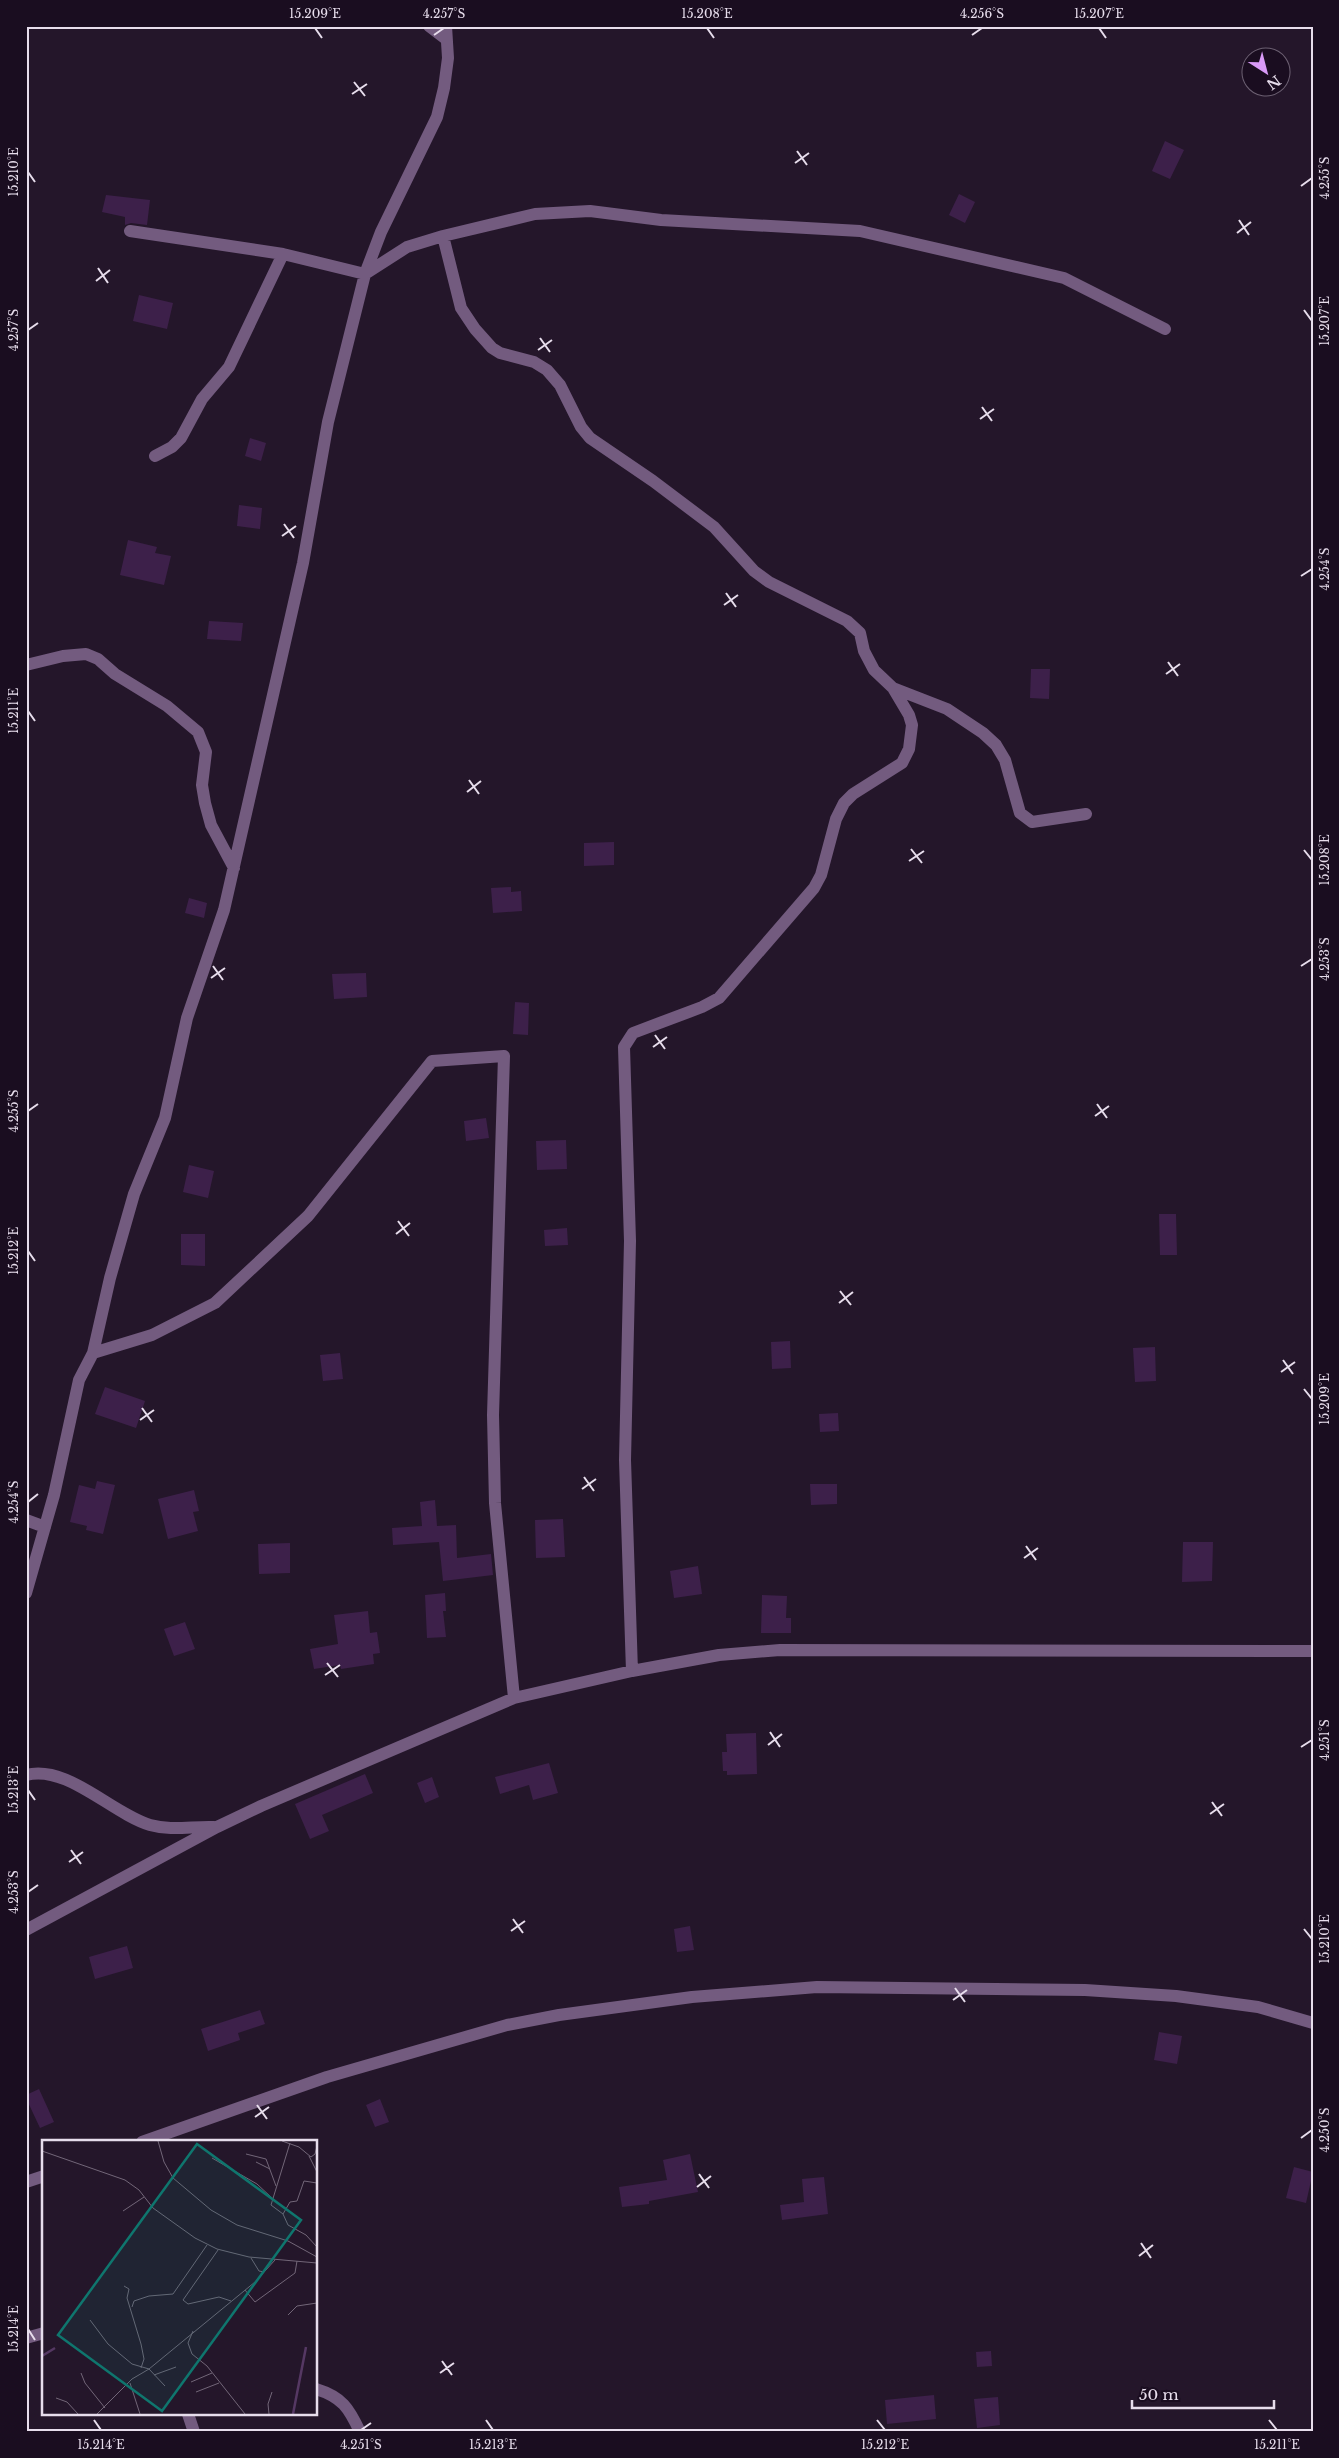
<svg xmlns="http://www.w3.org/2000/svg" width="1339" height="2458" viewBox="0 0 1339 2458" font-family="'Libre Baskerville',serif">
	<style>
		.building { fill: #3d204a }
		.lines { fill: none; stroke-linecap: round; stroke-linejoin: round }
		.minor { stroke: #735b7f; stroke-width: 12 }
		.ticks { fill: none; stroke: #e7ddec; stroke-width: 2 }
		.inset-river { fill: none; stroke: #553863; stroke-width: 2.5 }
		.inset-road { fill: none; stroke: #726678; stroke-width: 1 }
		.view { fill: #0f766e; fill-opacity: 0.15; stroke: #0f766e; stroke-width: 2.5 }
		.inset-edge { fill: none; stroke: #e7ddec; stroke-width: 2.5 }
		.neatline { fill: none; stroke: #e7ddec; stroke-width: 2 }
		.ticks-label { font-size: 12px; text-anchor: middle; fill: #e7ddec }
	</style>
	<rect width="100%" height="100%" fill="#24162a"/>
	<path class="building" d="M 1165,141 L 1184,150 L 1170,179 L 1152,171 Z
		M 959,194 L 975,202 L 965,223 L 949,215 Z
		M 106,195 L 150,200 L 147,225 L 131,223 L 125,225 L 125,217 L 102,212 Z
		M 139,295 L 173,303 L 167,329 L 133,321 Z
		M 250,438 L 266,443 L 261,461 L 245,456 Z
		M 239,505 L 262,508 L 260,529 L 237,526 Z
		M 128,540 L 157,547 L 155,553 L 171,556 L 164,585 L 120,575 Z
		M 209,621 L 243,623 L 241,641 L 207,639 Z
		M 1031,669 L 1050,669 L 1049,699 L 1030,698 Z
		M 614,842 L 614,865 L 584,866 L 584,843 Z
		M 511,887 L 511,892 L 521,891 L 522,911 L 493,913 L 491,888 Z
		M 189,898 L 207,903 L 204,918 L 185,913 Z
		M 366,973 L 367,997 L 334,999 L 332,974 Z
		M 515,1002 L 529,1003 L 528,1035 L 513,1034 Z
		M 486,1118 L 489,1138 L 466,1141 L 464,1121 Z
		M 566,1140 L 567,1169 L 537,1170 L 536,1141 Z
		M 189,1165 L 214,1171 L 208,1198 L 183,1192 Z
		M 1159,1214 L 1176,1214 L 1177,1255 L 1160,1255 Z
		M 567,1228 L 568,1245 L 545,1246 L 544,1230 Z
		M 181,1234 L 205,1234 L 205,1266 L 181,1265 Z
		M 790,1341 L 791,1368 L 772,1369 L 771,1342 Z
		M 1155,1347 L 1156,1381 L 1135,1382 L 1133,1348 Z
		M 340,1353 L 343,1379 L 323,1381 L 320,1355 Z
		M 105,1387 L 145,1401 L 136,1428 L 95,1414 Z
		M 838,1413 L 839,1431 L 820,1432 L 819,1414 Z
		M 97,1481 L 115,1485 L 103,1534 L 86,1530 L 87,1526 L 70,1522 L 79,1485 L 95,1489 Z
		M 810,1484 L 837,1484 L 837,1504 L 811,1505 Z
		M 194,1490 L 199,1511 L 193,1512 L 198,1531 L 168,1539 L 158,1499 Z
		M 435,1500 L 437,1526 L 456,1525 L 457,1558 L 491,1554 L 493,1575 L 443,1581 L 439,1542 L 393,1545 L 392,1528 L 422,1526 L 420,1502 Z
		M 563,1519 L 565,1557 L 536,1558 L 535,1520 Z
		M 1183,1542 L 1213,1542 L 1212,1581 L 1182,1582 Z
		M 290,1543 L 290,1573 L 259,1574 L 258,1544 Z
		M 698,1566 L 702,1594 L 674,1598 L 670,1571 Z
		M 445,1593 L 446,1611 L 443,1611 L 446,1637 L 427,1638 L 425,1595 Z
		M 762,1595 L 787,1596 L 786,1618 L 791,1618 L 791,1633 L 761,1633 Z
		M 368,1611 L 370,1633 L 377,1632 L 380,1653 L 373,1654 L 374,1664 L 341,1669 L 340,1665 L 314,1669 L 310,1649 L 338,1644 L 334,1615 Z
		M 185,1622 L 195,1649 L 174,1656 L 164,1629 Z
		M 756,1733 L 757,1774 L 727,1775 L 727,1771 L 723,1771 L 722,1752 L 727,1752 L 726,1734 Z
		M 549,1763 L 558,1793 L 533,1800 L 529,1785 L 500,1794 L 495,1777 Z
		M 365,1774 L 373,1793 L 322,1815 L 329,1831 L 310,1839 L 295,1804 Z
		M 432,1777 L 439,1797 L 425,1803 L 417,1783 Z
		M 690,1926 L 694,1950 L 677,1952 L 674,1929 Z
		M 127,1946 L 133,1968 L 95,1979 L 89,1957 Z
		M 260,2010 L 265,2024 L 238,2033 L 240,2040 L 208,2051 L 201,2029 Z
		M 1159,2032 L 1182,2036 L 1177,2064 L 1154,2060 Z
		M 39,2089 L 54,2122 L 40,2128 L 26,2098 L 26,2095 Z
		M 380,2099 L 389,2122 L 375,2127 L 366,2105 Z
		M 690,2154 L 698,2192 L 649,2201 L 649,2204 L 622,2207 L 619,2187 L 667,2180 L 663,2160 Z
		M 1294,2167 L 1313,2172 L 1306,2203 L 1286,2198 Z
		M 824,2177 L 828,2214 L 782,2220 L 780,2205 L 804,2202 L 802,2179 Z
		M 991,2351 L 992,2366 L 977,2367 L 976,2352 Z
		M 934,2395 L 936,2419 L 887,2424 L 885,2400 Z
		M 998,2397 L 1000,2425 L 977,2428 L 974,2399 Z"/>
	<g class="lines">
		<path class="minor" d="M 429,26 L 446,39
			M 130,231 L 283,254 L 365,274 L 407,247 L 443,236 L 535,214 L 590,211 L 661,220 L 860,231 L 1064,278 L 1165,329
			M 443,236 L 461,308 L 475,329 L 492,348 L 500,353 L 534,362 L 547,370 L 560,385 L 581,427 L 590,438 L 653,481 L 714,527 L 754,571 L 769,582 L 847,621 L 860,633 L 864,651 L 874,670 L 893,688 L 947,709 L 983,733 L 996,745 L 1005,760 L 1020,813 L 1032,822 L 1086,814
			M 155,456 L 172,447 L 181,438 L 202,399 L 229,367 L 283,254
			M 26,665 L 63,656 L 86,654 L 98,659 L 115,674 L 167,706 L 198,732 L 206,752 L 202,785 L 205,803 L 211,825 L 234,868
			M 93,1353 L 152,1335 L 215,1303 L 308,1216 L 432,1061 L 504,1056 L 493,1415 L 495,1503 L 514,1698
			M 26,1520 L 45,1527
			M 26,1593 L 54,1495 L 79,1380 L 93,1353 L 110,1278 L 134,1194 L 165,1118 L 187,1018 L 224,910 L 303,563 L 328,422 L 365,274 L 381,232 L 437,117 L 444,88 L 448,58 L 446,26
			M 632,1671 L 625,1460 L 630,1241 L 624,1047 L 633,1033 L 702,1007 L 719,998 L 814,888 L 821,875 L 836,819 L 844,803 L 853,794 L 902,763 L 909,749 L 912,725 L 909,715 L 893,688
			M 26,1775 C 67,1764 111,1813 150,1825 C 171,1831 193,1826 214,1827
			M 26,1930 L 217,1827 L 261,1806 L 514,1698 L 632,1671 L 719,1655 L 780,1650 L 1313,1651
			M 142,2142 L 327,2077 L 507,2025 L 559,2015 L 692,1997 L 817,1987 L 1085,1990 L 1176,1996 L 1258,2007 L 1313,2023
			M 26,2182 L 44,2176
			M 26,2338 L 44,2333
			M 316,2389 C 342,2397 349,2408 360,2432
			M 188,2414 L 194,2432"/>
	</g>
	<path class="ticks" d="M 315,28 L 322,38M 707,28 L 714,38M 1099,28 L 1106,38M 434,35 L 444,28M 972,35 L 982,28M 354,82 L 365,96M 352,94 L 367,84M 797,151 L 807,165M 795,163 L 809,153M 28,172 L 35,182M 1301,186 L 1312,178M 1239,220 L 1249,235M 1237,233 L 1251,222M 98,268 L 108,283M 96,281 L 110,270M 1304,310 L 1312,321M 28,330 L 38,323M 540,338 L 550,352M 538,350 L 552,340M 982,407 L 992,421M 980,419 L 994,409M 284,524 L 294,538M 282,536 L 296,526M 1301,576 L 1312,569M 726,593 L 736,607M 724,605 L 738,595M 1168,662 L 1178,676M 1166,674 L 1180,664M 28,711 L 35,721M 469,780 L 479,794M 467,792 L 481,781M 911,849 L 922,863M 1304,850 L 1312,860M 909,861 L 924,851M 213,966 L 223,980M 1301,966 L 1312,959M 211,978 L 225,968M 655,1035 L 665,1049M 653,1047 L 667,1037M 1097,1104 L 1107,1118M 28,1111 L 38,1104M 1095,1116 L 1109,1106M 398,1221 L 409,1236M 396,1234 L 410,1223M 28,1251 L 35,1261M 840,1291 L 851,1305M 839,1303 L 853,1292M 1283,1360 L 1293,1374M 1281,1372 L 1295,1362M 1304,1389 L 1312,1399M 142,1408 L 152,1422M 140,1420 L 154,1410M 584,1477 L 594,1491M 582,1489 L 596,1479M 28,1502 L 38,1494M 1026,1546 L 1036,1560M 1024,1558 L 1038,1548M 327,1663 L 338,1677M 325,1675 L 340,1665M 770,1732 L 780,1747M 768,1745 L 782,1734M 1301,1747 L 1312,1740M 28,1790 L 35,1800M 1212,1802 L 1222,1816M 1210,1814 L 1224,1804M 71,1850 L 81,1864M 69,1862 L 83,1852M 28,1892 L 38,1885M 513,1919 L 523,1933M 1304,1929 L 1312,1939M 511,1931 L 525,1921M 955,1988 L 965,2002M 953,2000 L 967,1990M 257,2105 L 267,2119M 255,2117 L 269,2107M 1301,2138 L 1312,2130M 699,2174 L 709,2188M 697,2187 L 711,2176M 1141,2243 L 1151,2258M 1139,2256 L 1153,2245M 28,2329 L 35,2340M 442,2361 L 452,2375M 440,2373 L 454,2363M 94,2420 L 101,2430M 486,2420 L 493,2430M 877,2420 L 885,2430M 1269,2420 L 1277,2430M 361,2430 L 371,2423"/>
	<g transform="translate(42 2140)">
		<rect width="275" height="275" fill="#24162a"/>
		<path class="inset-river" d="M 0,216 L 13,208M 251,274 L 264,207"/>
		<path class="inset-road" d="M 116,1 L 122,22 L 131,38 L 169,70 L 195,85 L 246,101 L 275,117M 240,1 L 257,7 L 269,17 L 273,14 L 275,6M 248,3 L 229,65 L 241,74 L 246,85 L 264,95 L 275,107M 0,11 L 83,40 L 97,50 L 111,68 L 153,98 L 175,109 L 207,117 L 275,123M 204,14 L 224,19 L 234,46M 267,16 L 275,32M 170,18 L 215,44 L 230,58M 214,22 L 228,29M 81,71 L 102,57M 241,74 L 248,62 L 255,61 L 262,41 L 275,43M 176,110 L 141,160 L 146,164 L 177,157 L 189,161M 209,118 L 217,131 L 222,132M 82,146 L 87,149 L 85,158 L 99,204 L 102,219 L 99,228M 203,150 L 213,162 L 253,133 L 255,121M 90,167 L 92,161 L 107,156 L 131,154 L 165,105M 246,175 L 255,166 L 275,163M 48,180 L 66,204 L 90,224 L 107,229 L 123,246M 151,191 L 146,203 L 150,214 L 165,226 L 203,274M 39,233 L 43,243 L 63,268M 112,235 L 134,227M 149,242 L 170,233M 88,243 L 98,274M 154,252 L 177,243M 14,258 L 25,262 L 36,274M 55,274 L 90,239 L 107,229 L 213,142 L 233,120M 227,274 L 226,264 L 230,252"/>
		<path class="view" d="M 155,4 L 259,80 L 120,271 L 16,195 Z"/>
		<rect width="275" height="275" class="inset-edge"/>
	</g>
	<rect width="1339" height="2458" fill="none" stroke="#1a0d20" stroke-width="55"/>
	<g transform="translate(1266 72) rotate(144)"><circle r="24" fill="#1a0d20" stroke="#6c6072"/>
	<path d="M0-4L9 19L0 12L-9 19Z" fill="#d99af7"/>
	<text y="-8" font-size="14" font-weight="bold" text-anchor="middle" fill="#e7ddec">N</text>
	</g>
	<path d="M1132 2400v8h142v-8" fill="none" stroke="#e7ddec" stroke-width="2.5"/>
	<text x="1139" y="2400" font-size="15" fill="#e7ddec" stroke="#1a0d20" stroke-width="4" paint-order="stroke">50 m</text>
	<rect x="28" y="28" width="1284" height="2402" class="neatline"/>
	<g class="ticks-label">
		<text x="315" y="18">15.209°E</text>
		<text x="444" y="18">4.257°S</text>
		<text x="707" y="18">15.208°E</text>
		<text x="982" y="18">4.256°S</text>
		<text x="1099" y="18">15.207°E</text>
		<text transform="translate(14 172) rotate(-90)" y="4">15.210°E</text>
		<text transform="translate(1325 178) rotate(-90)" y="4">4.255°S</text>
		<text transform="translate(1325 321) rotate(-90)" y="4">15.207°E</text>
		<text transform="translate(14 330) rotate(-90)" y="4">4.257°S</text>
		<text transform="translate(1325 569) rotate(-90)" y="4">4.254°S</text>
		<text transform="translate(14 711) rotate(-90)" y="4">15.211°E</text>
		<text transform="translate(1325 860) rotate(-90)" y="4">15.208°E</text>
		<text transform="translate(1325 959) rotate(-90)" y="4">4.253°S</text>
		<text transform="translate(14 1111) rotate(-90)" y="4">4.255°S</text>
		<text transform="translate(14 1251) rotate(-90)" y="4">15.212°E</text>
		<text transform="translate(1325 1399) rotate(-90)" y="4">15.209°E</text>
		<text transform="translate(14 1502) rotate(-90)" y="4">4.254°S</text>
		<text transform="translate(1325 1740) rotate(-90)" y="4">4.251°S</text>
		<text transform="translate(14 1790) rotate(-90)" y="4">15.213°E</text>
		<text transform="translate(14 1892) rotate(-90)" y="4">4.253°S</text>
		<text transform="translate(1325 1939) rotate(-90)" y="4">15.210°E</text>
		<text transform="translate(1325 2130) rotate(-90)" y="4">4.250°S</text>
		<text transform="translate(14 2329) rotate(-90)" y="4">15.214°E</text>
		<text x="101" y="2449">15.214°E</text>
		<text x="361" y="2449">4.251°S</text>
		<text x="493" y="2449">15.213°E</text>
		<text x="885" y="2449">15.212°E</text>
		<text x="1277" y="2449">15.211°E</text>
	</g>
</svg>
